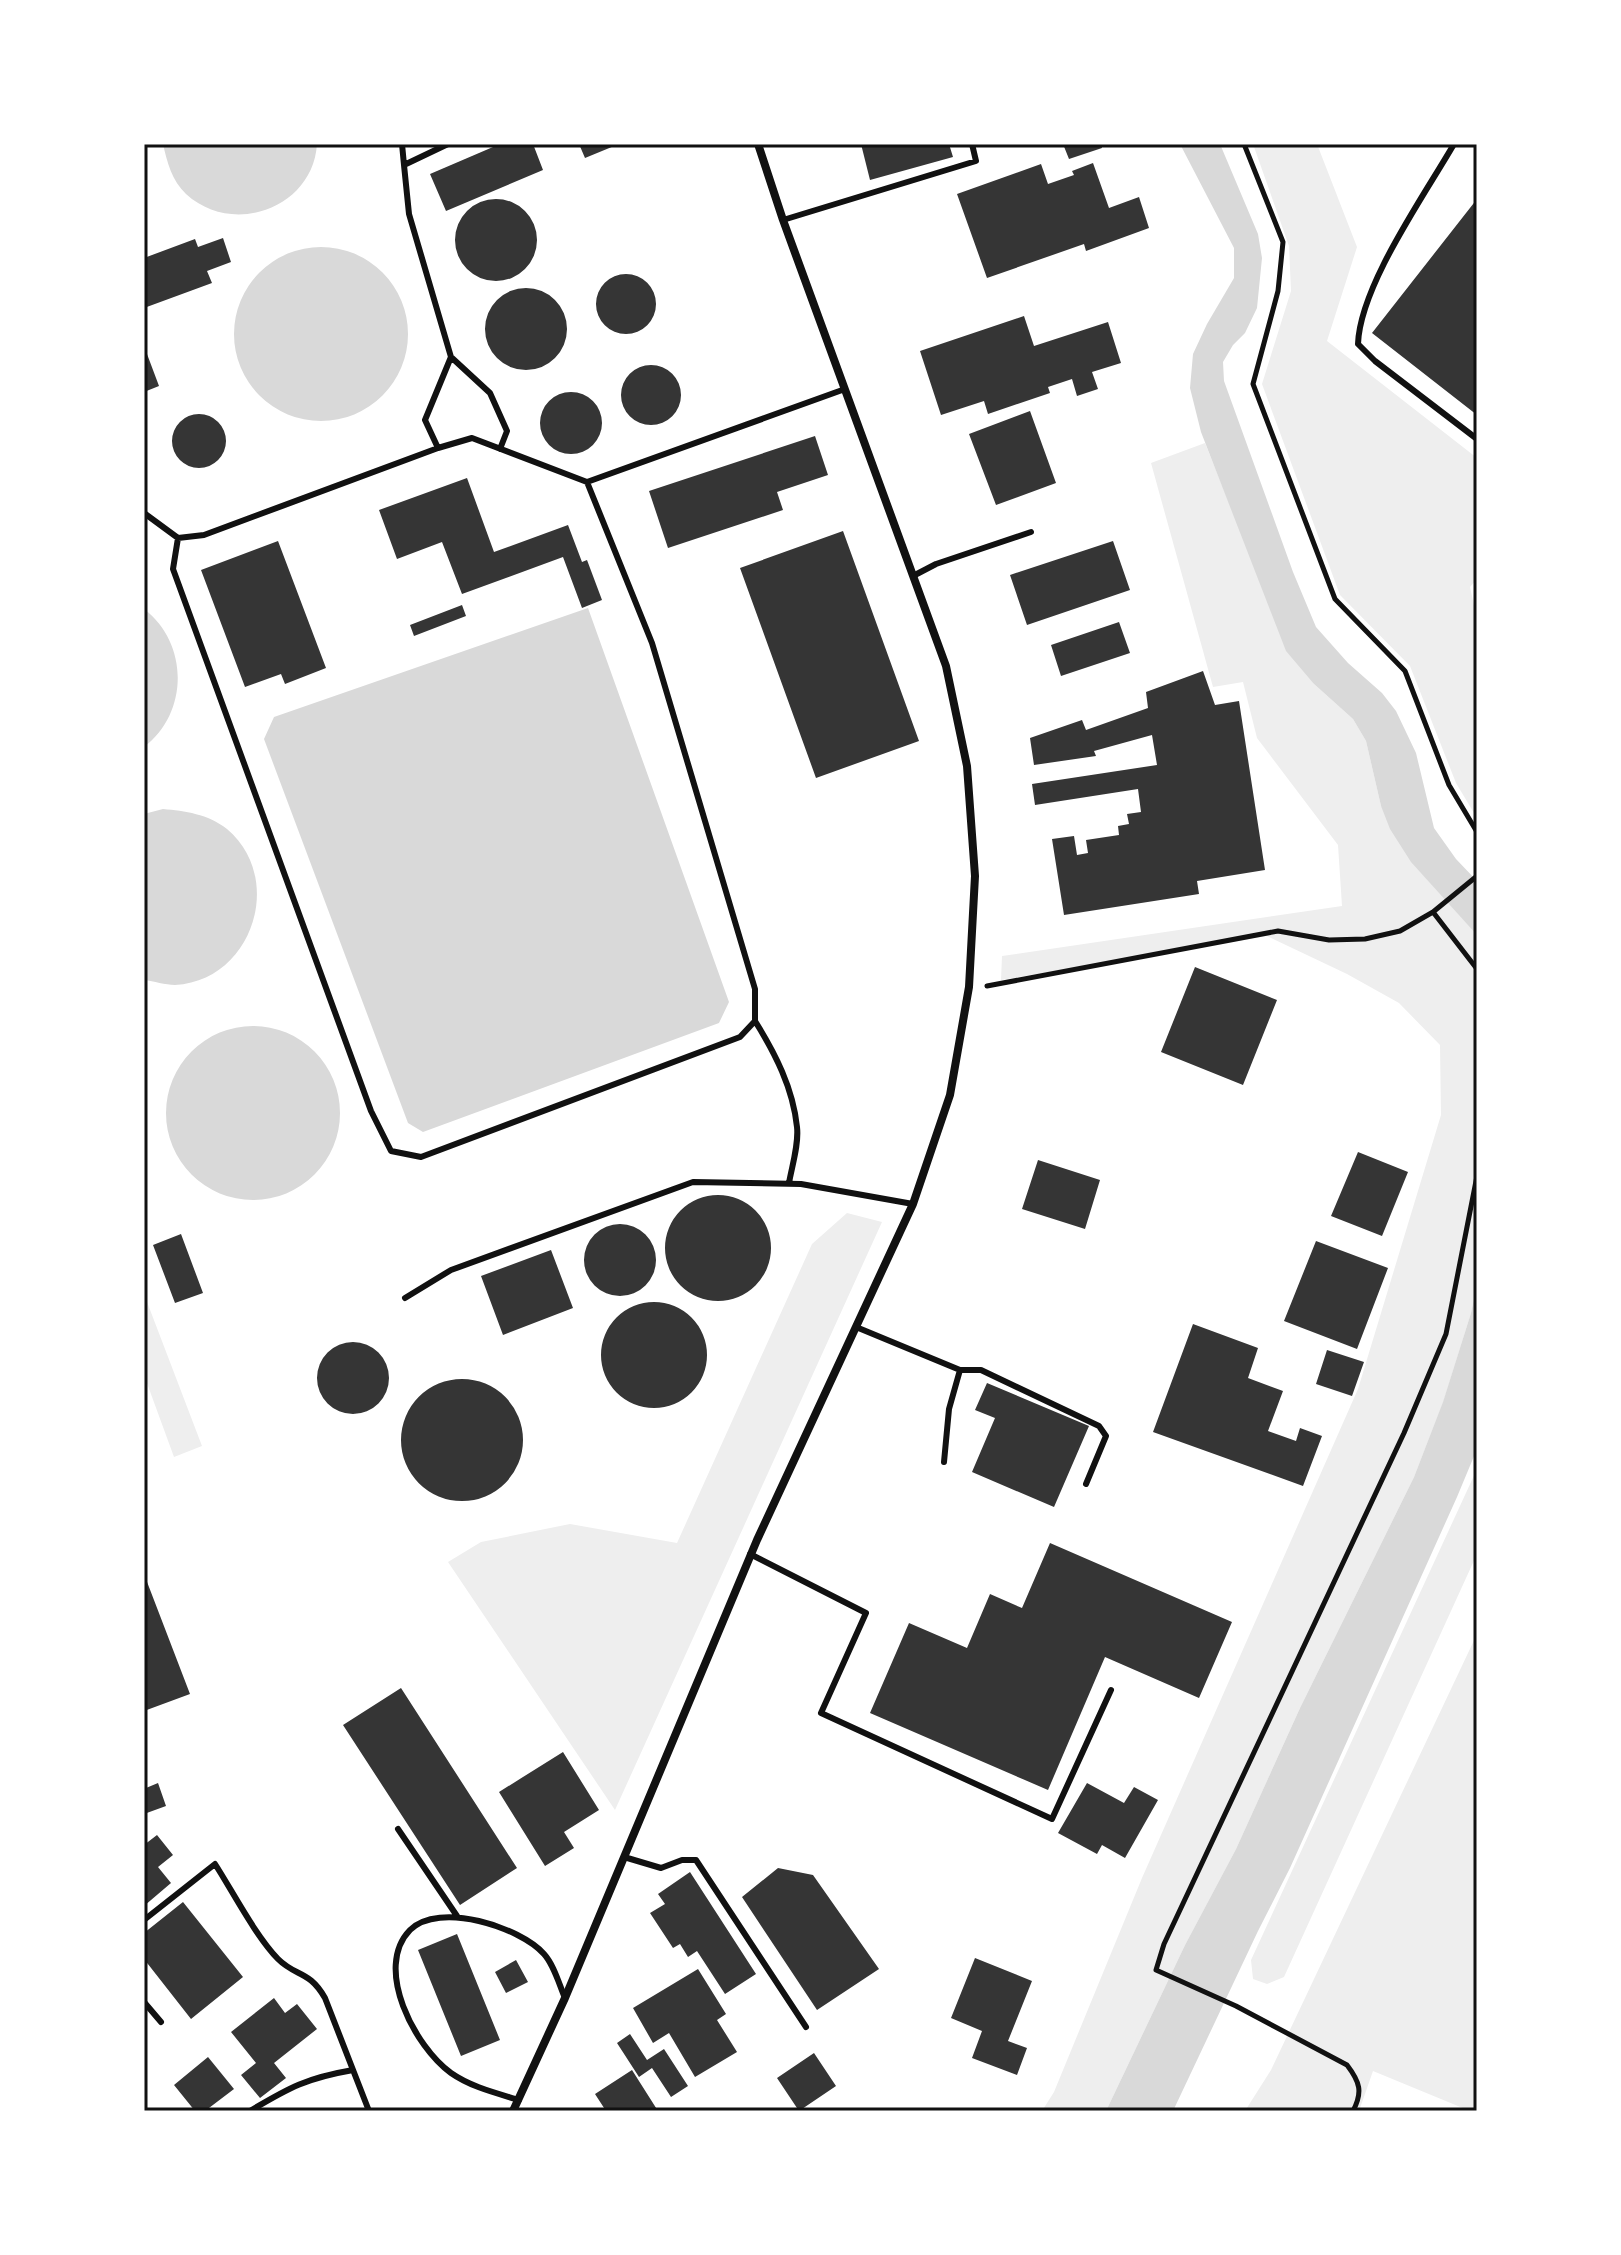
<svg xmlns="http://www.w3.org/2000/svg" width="1621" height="2255" viewBox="0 0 1621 2255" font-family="'Noto Sans',sans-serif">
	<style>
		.green { fill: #eee }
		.water { fill: #d9d9d9 }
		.building { fill: #353535 }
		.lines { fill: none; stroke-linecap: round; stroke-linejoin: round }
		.path { stroke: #111; stroke-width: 5 }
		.service { stroke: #111; stroke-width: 6 }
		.minor { stroke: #111; stroke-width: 8 }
		.neatline { fill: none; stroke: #111; stroke-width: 3 }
	</style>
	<rect width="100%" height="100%" fill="#fff"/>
	<path class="green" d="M 1253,144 L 1317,144 L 1357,247 L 1327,341 L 1477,458 L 1477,579 L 1470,587 L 1477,619 L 1477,818 L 1456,783 L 1410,666 L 1340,595 L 1262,384 L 1291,291 L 1289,246 Z
		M 1205,443 L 1236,520 L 1314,684 L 1353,719 L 1366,741 L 1381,806 L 1477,935 L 1477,1284 L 1471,1313 L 1443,1403 L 1414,1477 L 1300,1708 L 1236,1849 L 1185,1945 L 1106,2111 L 1042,2111 L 1054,2092 L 1142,1878 L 1358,1389 L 1441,1115 L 1440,1045 L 1399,1003 L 1347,974 L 1267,936 L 1001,980 L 1002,956 L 1342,906 L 1338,845 L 1257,738 L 1243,682 L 1213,687 L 1151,463 Z
		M 847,1213 L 882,1222 L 615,1810 L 448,1562 L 481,1542 L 570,1524 L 677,1543 L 812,1244 Z
		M 144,1294 L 202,1446 L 174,1457 L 144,1375 Z
		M 1477,1469 L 1477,1554 L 1284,1977 L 1267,1984 L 1253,1979 L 1251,1960 Z
		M 1477,1634 L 1477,2111 L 1470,2111 L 1373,2071 L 1359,2111 L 1245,2111 L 1271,2070 Z"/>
	<path class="water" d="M 163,144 L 317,144 C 313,208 233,237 186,194 C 172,181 167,162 163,144 Z
		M 1180,144 L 1220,144 L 1258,234 L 1262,258 L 1257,308 L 1245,333 L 1233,345 L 1223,362 L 1224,381 L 1293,572 L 1316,627 L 1348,663 L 1382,693 L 1396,711 L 1416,753 L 1434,828 L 1456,859 L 1477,881 L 1477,935 L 1411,862 L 1390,829 L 1381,806 L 1366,741 L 1353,719 L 1314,684 L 1286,651 L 1201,432 L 1190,388 L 1193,354 L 1207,324 L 1234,278 L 1234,248 Z
		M234 334a87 87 0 1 1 174 0a87 87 0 1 1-174 0Z
		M 588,608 L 729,1002 L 719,1023 L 423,1132 L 408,1123 L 264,739 L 274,717 Z
		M 144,609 C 189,643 189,713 144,747 Z
		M 163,809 C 185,811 208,814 227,829 C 286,879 252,981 175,985 C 165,985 154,981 144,980 L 144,814 Z
		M166 1113a87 87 0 1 1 174 0a87 87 0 1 1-174 0Z
		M 1477,1284 L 1477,1449 L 1457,1497 L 1290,1868 L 1258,1931 L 1173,2111 L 1106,2111 L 1185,1945 L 1236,1849 L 1300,1708 L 1414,1477 L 1443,1402 L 1471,1313 Z"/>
	<path class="building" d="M 500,144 L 533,144 L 543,170 L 446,211 L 430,174 Z
		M 579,144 L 619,144 L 585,158 Z
		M 861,144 L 949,144 L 953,157 L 870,180 Z
		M 1063,144 L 1101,144 L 1102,148 L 1069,159 Z
		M 1093,163 L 1109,208 L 1139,197 L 1149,228 L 1086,251 L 1084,244 L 987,278 L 957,194 L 1041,164 L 1048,184 L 1074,175 L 1072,171 Z
		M 1477,199 L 1477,415 L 1372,333 Z
		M455 240a41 41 0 1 1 82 0a41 41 0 1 1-82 0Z
		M 223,238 L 231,262 L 207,271 L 212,283 L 144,308 L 144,258 L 195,239 L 198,247 Z
		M596 304a30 30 0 1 1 60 0a30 30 0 1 1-60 0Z
		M485 329a41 41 0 1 1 82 0a41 41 0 1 1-82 0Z
		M 1024,316 L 1034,346 L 1108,322 L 1121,363 L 1092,372 L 1098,389 L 1077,396 L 1072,379 L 1048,387 L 1050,393 L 988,414 L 984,401 L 941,415 L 920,351 Z
		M 144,346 L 159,386 L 144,392 Z
		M621 395a30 30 0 1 1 60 0a30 30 0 1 1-60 0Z
		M540 423a31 31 0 1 1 62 0a31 31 0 1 1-62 0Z
		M 1030,411 L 1056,483 L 996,505 L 969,434 Z
		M172 441a27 27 0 1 1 54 0a27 27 0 1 1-54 0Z
		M 815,436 L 828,475 L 777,492 L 783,510 L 668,548 L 649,491 Z
		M 467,478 L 494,552 L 568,525 L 582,562 L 587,560 L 602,600 L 582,608 L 563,557 L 462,594 L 442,542 L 397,559 L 379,510 Z
		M 843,531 L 919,741 L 816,778 L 740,568 Z
		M 278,541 L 326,668 L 285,684 L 281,674 L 245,687 L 201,570 Z
		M 1113,541 L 1130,590 L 1027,625 L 1010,575 Z
		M 462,605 L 466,616 L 414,636 L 410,625 Z
		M 1119,622 L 1130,653 L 1061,676 L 1051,645 Z
		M 1203,671 L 1215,705 L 1239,701 L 1265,870 L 1197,881 L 1199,894 L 1064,915 L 1052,839 L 1074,836 L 1077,855 L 1088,853 L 1086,840 L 1119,835 L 1118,826 L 1129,824 L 1127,814 L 1141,812 L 1138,789 L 1035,805 L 1032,784 L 1157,765 L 1152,735 L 1094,751 L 1096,756 L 1034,765 L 1030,738 L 1082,720 L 1086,730 L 1148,708 L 1146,692 Z
		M 1195,967 L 1277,1000 L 1243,1085 L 1161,1052 Z
		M 1358,1152 L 1408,1172 L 1382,1236 L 1331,1216 Z
		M 1038,1160 L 1100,1180 L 1085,1229 L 1022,1209 Z
		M665 1248a53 53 0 1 1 106 0a53 53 0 1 1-106 0Z
		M584 1260a36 36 0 1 1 72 0a36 36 0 1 1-72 0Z
		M 181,1234 L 203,1293 L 175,1303 L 153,1245 Z
		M 1316,1241 L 1388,1268 L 1357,1349 L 1284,1321 Z
		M 551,1250 L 573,1308 L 503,1335 L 481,1276 Z
		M601 1355a53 53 0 1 1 106 0a53 53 0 1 1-106 0Z
		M 1193,1324 L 1258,1348 L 1248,1378 L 1283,1391 L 1268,1431 L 1296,1441 L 1300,1428 L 1322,1436 L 1303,1486 L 1153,1432 Z
		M317 1378a36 36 0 1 1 72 0a36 36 0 1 1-72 0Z
		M 1327,1350 L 1364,1362 L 1352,1396 L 1316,1384 Z
		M401 1440a61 61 0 1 1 122 0a61 61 0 1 1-122 0Z
		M 987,1383 L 1089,1426 L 1054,1507 L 972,1472 L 995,1418 L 975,1410 Z
		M 1050,1543 L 1232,1622 L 1199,1698 L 1105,1657 L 1048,1790 L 870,1713 L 909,1623 L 967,1648 L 990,1594 L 1022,1608 Z
		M 144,1574 L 190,1694 L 144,1711 Z
		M 401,1688 L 517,1868 L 460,1905 L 343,1725 Z
		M 563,1752 L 599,1810 L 564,1832 L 574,1848 L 545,1866 L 499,1792 Z
		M 144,1783 L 146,1788 L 158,1783 L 166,1806 L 144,1814 Z
		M 1087,1783 L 1124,1803 L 1134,1787 L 1158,1800 L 1125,1858 L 1102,1845 L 1097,1854 L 1058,1833 Z
		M 157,1835 L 173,1855 L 158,1867 L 171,1883 L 144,1906 L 144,1845 Z
		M 778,1868 L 813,1875 L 879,1969 L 817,2010 L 742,1897 Z
		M 690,1872 L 756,1974 L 725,1994 L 697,1951 L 688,1957 L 680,1944 L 673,1948 L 650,1913 L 665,1904 L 658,1894 Z
		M 183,1902 L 243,1977 L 191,2019 L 144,1959 L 144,1933 Z
		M 457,1934 L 500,2040 L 461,2056 L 418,1950 Z
		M 975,1958 L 1032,1981 L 1008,2041 L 1027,2048 L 1017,2075 L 972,2058 L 982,2031 L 951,2018 Z
		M 516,1960 L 528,1982 L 506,1993 L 495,1972 Z
		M 698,1969 L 726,2014 L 717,2020 L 737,2052 L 695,2077 L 669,2033 L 653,2043 L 633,2008 Z
		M 274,1998 L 285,2013 L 297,2004 L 317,2029 L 274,2063 L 286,2078 L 260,2098 L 241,2075 L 256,2063 L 231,2032 Z
		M 630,2034 L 647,2060 L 664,2049 L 688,2086 L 671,2097 L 652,2068 L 639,2077 L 617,2043 Z
		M 814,2053 L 836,2086 L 799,2111 L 777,2078 Z
		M 208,2057 L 234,2089 L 205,2111 L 195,2111 L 174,2085 Z
		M 632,2070 L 658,2111 L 606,2111 L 595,2094 Z"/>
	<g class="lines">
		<path class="path" d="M 1244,144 L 1283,242 L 1278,291 L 1253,384 L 1335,599 L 1405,671 L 1449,785 L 1477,832
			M 1433,912 L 1477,969
			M 987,986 L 1278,931 L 1329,940 L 1365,939 L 1400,931 L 1433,912 L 1477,876
			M 1353,2111 C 1363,2092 1360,2082 1347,2065 L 1236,2006 L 1156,1970 L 1164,1944 L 1404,1433 L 1446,1334 L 1477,1176"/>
		<path class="service" d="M 402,144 L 404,165
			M 1454,144 C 1424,196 1360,286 1358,344 L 1375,361 L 1477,439
			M 783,220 L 976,161 L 972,144
			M 451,357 L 490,393 L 507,431 L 500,449
			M 438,448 L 425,420 L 451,357 L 409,214 L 404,165 L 448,144
			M 144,513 L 178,538 L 204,535 L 438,448 L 472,438 L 587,482 L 845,389
			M 178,538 L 173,569 L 371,1111 L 391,1151 L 421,1157 L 740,1037 L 755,1021 L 755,989 L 652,643 L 587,482
			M 913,576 L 936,564 L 1031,532
			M 755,1021 C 775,1053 793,1088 797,1127 C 799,1144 792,1166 789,1183
			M 405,1298 L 451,1270 L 693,1182 L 801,1184 L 913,1204
			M 856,1327 L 960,1370 L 949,1409 L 944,1462
			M 960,1370 L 981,1370 L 1099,1426 L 1106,1436 L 1086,1484
			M 750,1554 L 866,1613 L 821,1713 L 1052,1819 L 1111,1690
			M 398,1829 L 457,1916
			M 624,1857 L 661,1868 L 682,1860 L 696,1860 L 806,2027
			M 144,1920 L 215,1864 C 233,1892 255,1935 278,1959 C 296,1977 309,1970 325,1998 L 369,2111
			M 144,2002 L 161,2022
			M 519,2100 C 496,2093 471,2087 451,2073 C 415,2047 373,1968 410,1930 C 439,1901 520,1927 544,1954 C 554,1965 559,1984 565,1998
			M 250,2111 C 290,2087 307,2078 353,2070"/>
		<path class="minor" d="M 513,2111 L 565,1998 L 757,1540 L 913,1204 L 950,1095 L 969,987 L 975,876 L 967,766 L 946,666 L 783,220 L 758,144"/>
	</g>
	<rect width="1621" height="2255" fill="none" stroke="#ffffff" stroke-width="292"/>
	<rect x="146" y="146" width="1329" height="1963" class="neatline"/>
</svg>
